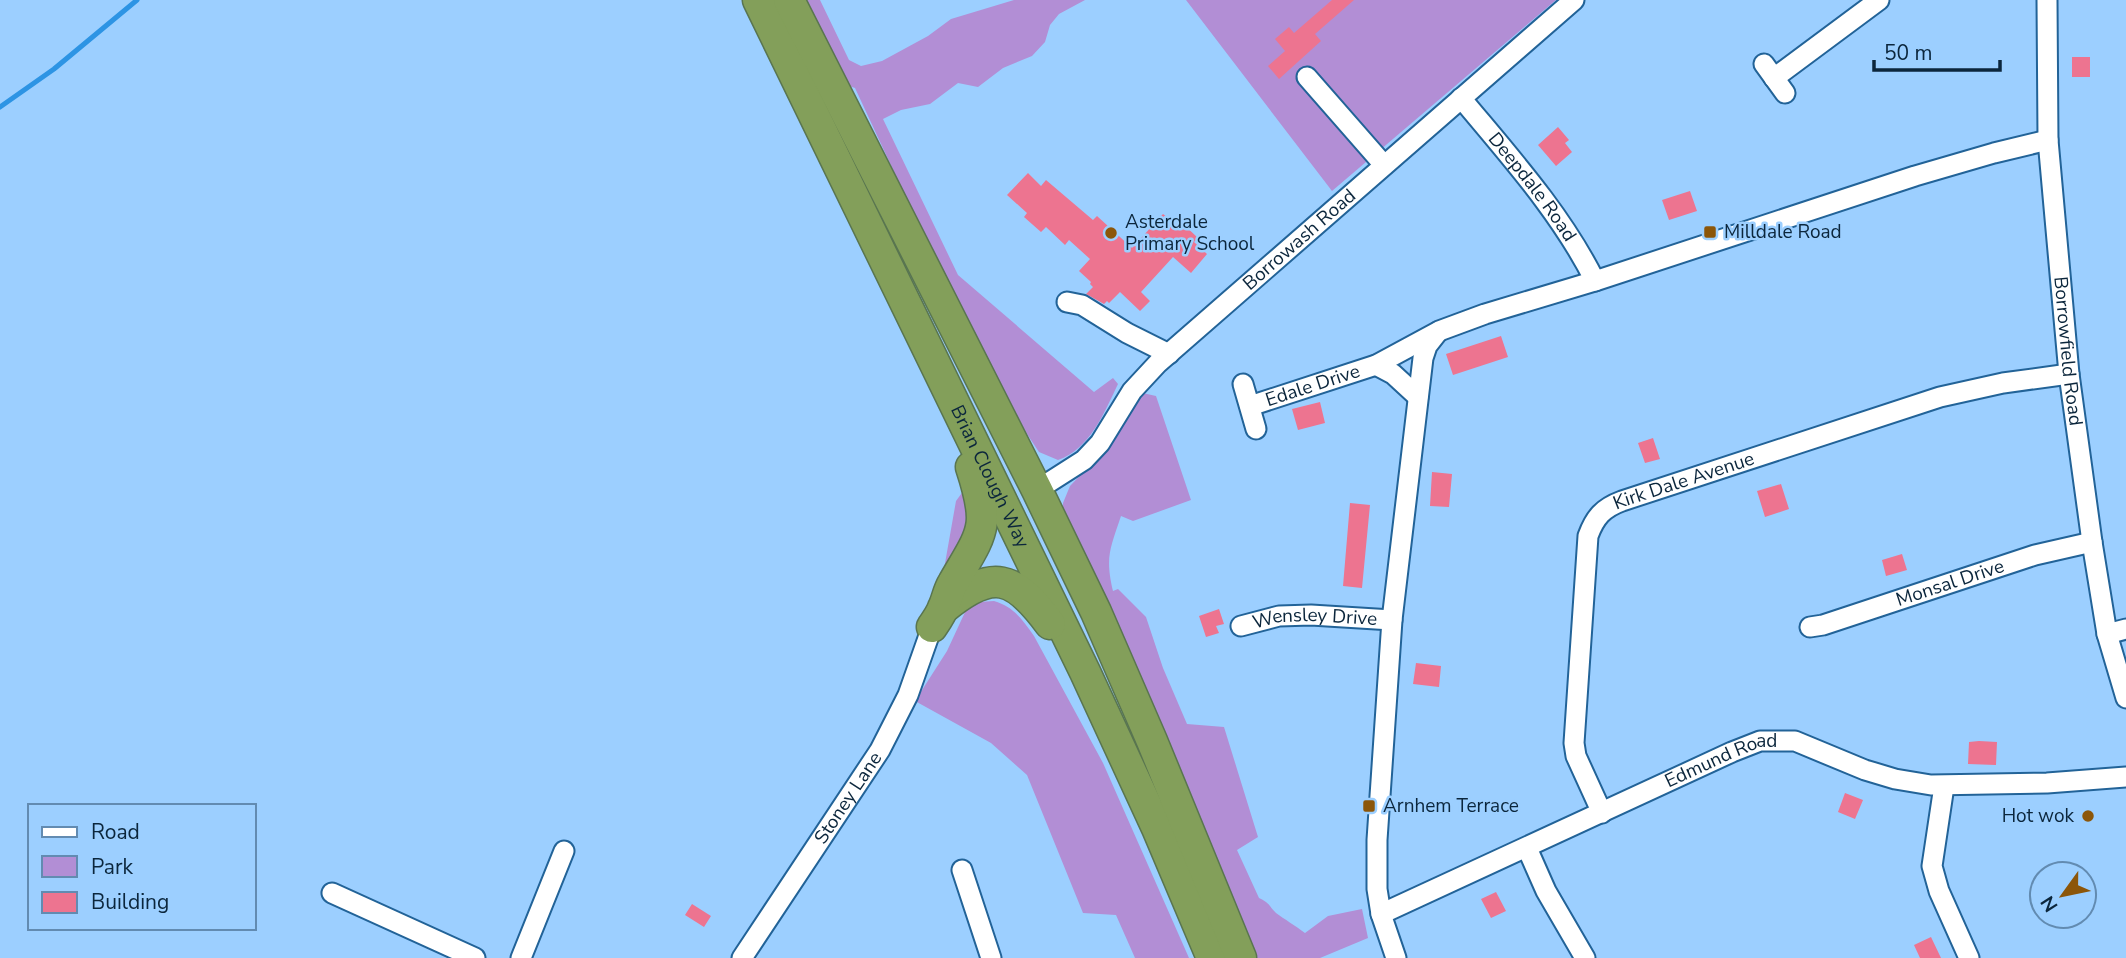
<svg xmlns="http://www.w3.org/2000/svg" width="2126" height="958" viewBox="0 0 2126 958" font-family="'Nunito Sans',sans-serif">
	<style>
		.green { fill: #b28ed5 }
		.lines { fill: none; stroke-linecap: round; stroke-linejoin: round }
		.stream { stroke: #2d94e4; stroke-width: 5 }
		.building { fill: #ed7490 }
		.minor-casing { stroke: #226398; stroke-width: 23 }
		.highway-casing { stroke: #597550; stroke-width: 33 }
		.minor { stroke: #fff; stroke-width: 19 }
		.highway { stroke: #839f5a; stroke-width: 30 }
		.poi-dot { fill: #8c5609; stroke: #9ccfff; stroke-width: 2.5 }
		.labels { text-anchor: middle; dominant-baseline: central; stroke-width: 5; stroke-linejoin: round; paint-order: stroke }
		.street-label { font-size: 19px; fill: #0b263c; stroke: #9ccfff }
		.poi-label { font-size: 19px; fill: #0b263c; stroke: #9ccfff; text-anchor: start }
	</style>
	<rect width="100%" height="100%" fill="#9ccfff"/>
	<path class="green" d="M 802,0 L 820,0 L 849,60 L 861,66 L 882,61 L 928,36 L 951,19 L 1014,0 L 1085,0 L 1059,14 L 1050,25 L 1045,42 L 1032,56 L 1003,68 L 978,87 L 958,83 L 930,104 L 901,110 L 883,119 L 958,275 L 1094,392 L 1113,378 L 1118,384 C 1104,413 1090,449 1058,460 L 1039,452 L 1027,434 L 955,303 L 855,88 L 843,84 Z
		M 1186,0 L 1556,0 L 1332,191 Z
		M 1138,392 L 1156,396 L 1191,500 L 1133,521 L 1121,516 C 1110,549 1105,557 1113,591 L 1118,589 L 1146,617 L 1163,668 L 1187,724 L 1224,727 L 1258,837 L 1237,850 L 1259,898 C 1271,904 1268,905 1276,913 C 1284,919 1296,926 1305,933 L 1328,916 L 1362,909 L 1368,938 L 1320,958 L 1248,958 L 1223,895 L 1219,864 L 1208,858 L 1063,519 L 1063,503 L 1070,486 L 1114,440 L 1122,418 Z
		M 964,490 C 971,530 966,536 944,569 L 956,501 Z
		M 994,601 C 1014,607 1022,619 1034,636 L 1103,763 L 1189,958 L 1135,958 L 1116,915 L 1083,913 L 1027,775 L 991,743 L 915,701 L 947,651 L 966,610 L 979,602 Z"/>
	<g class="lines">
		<path class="stream" d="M 0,107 L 54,69 L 137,0"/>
	</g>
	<path class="building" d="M 1332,0 L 1354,0 L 1315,34 L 1321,41 L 1279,79 L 1268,66 L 1285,51 L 1275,39 L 1289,27 L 1294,33 Z
		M 2072,57 L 2090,57 L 2090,77 L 2072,77 Z
		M 1558,127 L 1569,140 L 1565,143 L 1572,152 L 1556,166 L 1538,145 Z
		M 1028,173 L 1041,186 L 1046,180 L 1093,220 L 1097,216 L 1132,248 L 1163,214 L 1178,225 L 1181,222 L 1198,238 L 1194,242 L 1207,254 L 1191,273 L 1173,257 L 1141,292 L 1150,301 L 1140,311 L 1120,292 L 1109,303 L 1107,301 L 1104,304 L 1086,294 L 1093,287 L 1090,284 L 1091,282 L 1079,271 L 1090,259 L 1069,240 L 1065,245 L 1046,227 L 1041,232 L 1024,217 L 1027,213 L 1007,195 Z
		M 1690,191 L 1697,211 L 1669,220 L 1662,200 Z
		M 1501,336 L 1508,357 L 1453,375 L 1446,354 Z
		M 1320,402 L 1325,423 L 1298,430 L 1292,409 Z
		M 1653,438 L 1660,459 L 1645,463 L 1638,443 Z
		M 1432,472 L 1452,474 L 1449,507 L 1430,506 Z
		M 1781,484 L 1789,509 L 1765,517 L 1757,491 Z
		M 1350,503 L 1370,505 L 1362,588 L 1343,586 Z
		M 1902,554 L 1907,570 L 1886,576 L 1882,560 Z
		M 1219,609 L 1224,624 L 1216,626 L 1219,633 L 1206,637 L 1199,616 Z
		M 1416,663 L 1441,666 L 1439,687 L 1413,684 Z
		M 1979,741 L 1997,742 L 1996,765 L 1968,764 L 1969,742 Z
		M 1845,793 L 1863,800 L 1855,819 L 1838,812 Z
		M 1496,892 L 1506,911 L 1491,918 L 1481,899 Z
		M 692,904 L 711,916 L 704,927 L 685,915 Z
		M 1931,937 L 1941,958 L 1920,958 L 1914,945 Z"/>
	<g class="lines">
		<g class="minor-casing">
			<g id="minor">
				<path id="s1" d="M 2047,0 L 2048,140 L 2069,374 L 2092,542 L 2107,634 L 2126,698"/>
				<path d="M 1764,64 L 1785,93"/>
				<path d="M 1307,77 L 1384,165"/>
				<path d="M 1774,78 L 1879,0"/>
				<path id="s2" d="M 1461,98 C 1510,157 1561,213 1595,281"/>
				<path d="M 1067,302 L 1082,305 L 1127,333 L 1169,354"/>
				<path d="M 1376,365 L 1393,374 L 1418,397"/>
				<path d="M 1243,384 L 1256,429"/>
				<path id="s3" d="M 1250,406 L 1376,365 L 1439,331 L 1485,314 L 1595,281 L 1915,176 L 1994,153 L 2048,140"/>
				<path id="s4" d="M 1037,490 L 1084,460 L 1100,443 L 1132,391 L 1158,363 L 1574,0"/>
				<path id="s5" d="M 1241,626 L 1279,616 L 1311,615 L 1392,620"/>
				<path id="s6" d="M 1810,627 L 1823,625 L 2035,555 L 2092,542"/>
				<path d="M 2107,634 L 2126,629"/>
				<path d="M 1944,786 L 1932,866 L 1939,891 L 1969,958"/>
				<path id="s7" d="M 1602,813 L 1576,756 L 1574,743 L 1588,536 C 1595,517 1603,508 1622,501 L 1940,397 L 2003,383 L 2069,374"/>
				<path d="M 1527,848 L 1546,891 L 1585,958"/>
				<path d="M 962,870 L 991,958"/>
				<path d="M 332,893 L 475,958"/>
				<path id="s8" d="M 1381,914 L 1732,752 L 1760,741 L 1795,741 L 1865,770 L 1895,779 L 1931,785 L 2047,783 L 2126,777"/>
				<path d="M 521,958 L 564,851"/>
				<path id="s9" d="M 742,958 L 880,750 L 908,695 L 932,627"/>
				<path d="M 1396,958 L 1381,914 L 1377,889 L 1377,840 L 1392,620 L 1423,358 L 1427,346 L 1438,332"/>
			</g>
		</g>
		<g class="highway-casing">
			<g id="highway">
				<path id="s10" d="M 758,0 L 1085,672 L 1157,828 L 1212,958"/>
				<path d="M 789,0 L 1037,490 L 1096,612 L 1152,741 L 1241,958"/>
				<path d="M 944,608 C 993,568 1014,575 1050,624"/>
				<path d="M 932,627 C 936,621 941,614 943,608 C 947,600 948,591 953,583 C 983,531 991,528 971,467"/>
			</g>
		</g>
		<use href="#minor" class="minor"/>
		<use href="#highway" class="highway"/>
	</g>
	<g class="poi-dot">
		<rect x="1703" y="225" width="14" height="14" rx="3.5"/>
		<circle cx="1111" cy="233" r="7"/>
		<rect x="1362" y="799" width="14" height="14" rx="3.5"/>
		<circle cx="2088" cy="816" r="7"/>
	</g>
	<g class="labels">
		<g class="street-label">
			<text stroke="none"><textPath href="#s2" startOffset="114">Deepdale Road</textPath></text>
			<text stroke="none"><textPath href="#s4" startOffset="366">Borrowash Road</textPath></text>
			<text stroke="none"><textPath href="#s1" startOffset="352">Borrowfield Road</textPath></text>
			<text stroke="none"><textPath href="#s3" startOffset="66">Edale Drive</textPath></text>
			<text stroke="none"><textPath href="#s10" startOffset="530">Brian Clough Way</textPath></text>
			<text stroke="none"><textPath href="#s7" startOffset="399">Kirk Dale Avenue</textPath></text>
			<text stroke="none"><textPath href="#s6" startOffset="147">Monsal Drive</textPath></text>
			<text stroke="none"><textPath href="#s5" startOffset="75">Wensley Drive</textPath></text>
			<text stroke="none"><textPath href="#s8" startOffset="374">Edmund Road</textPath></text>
			<text stroke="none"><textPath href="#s9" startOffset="192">Stoney Lane</textPath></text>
		</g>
		<g class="poi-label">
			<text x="1125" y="222">Asterdale<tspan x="1125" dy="22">Primary School</tspan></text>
			<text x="1724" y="232">Milldale Road</text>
			<text x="1383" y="806">Arnhem Terrace</text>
			<text x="2074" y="816" text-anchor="end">Hot wok</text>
		</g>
	</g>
	<rect x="28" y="804" width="228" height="126" fill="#9ccfff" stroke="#628bb1" stroke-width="2"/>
	<rect x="42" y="827" width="35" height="10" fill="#ffffff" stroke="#628bb1" stroke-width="2"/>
	<text x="91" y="839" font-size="21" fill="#0b263c">Road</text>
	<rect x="42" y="856" width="35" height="21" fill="#b28ed5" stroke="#628bb1" stroke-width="2"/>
	<text x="91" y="874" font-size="21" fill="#0b263c">Park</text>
	<rect x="42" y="892" width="35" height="21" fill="#ed7490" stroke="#628bb1" stroke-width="2"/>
	<text x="91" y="909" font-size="21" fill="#0b263c">Building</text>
	<g transform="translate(2063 895) rotate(237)"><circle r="33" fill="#9ccfff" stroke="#628bb1" stroke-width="2"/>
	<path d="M0-5L12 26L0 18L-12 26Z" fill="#8c5609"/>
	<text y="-10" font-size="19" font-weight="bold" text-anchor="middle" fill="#0b263c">N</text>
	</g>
	<path d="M1874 60v10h126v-10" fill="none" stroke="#0b263c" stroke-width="3.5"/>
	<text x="1884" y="60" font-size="21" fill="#0b263c" stroke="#9ccfff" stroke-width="5" paint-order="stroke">50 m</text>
</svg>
